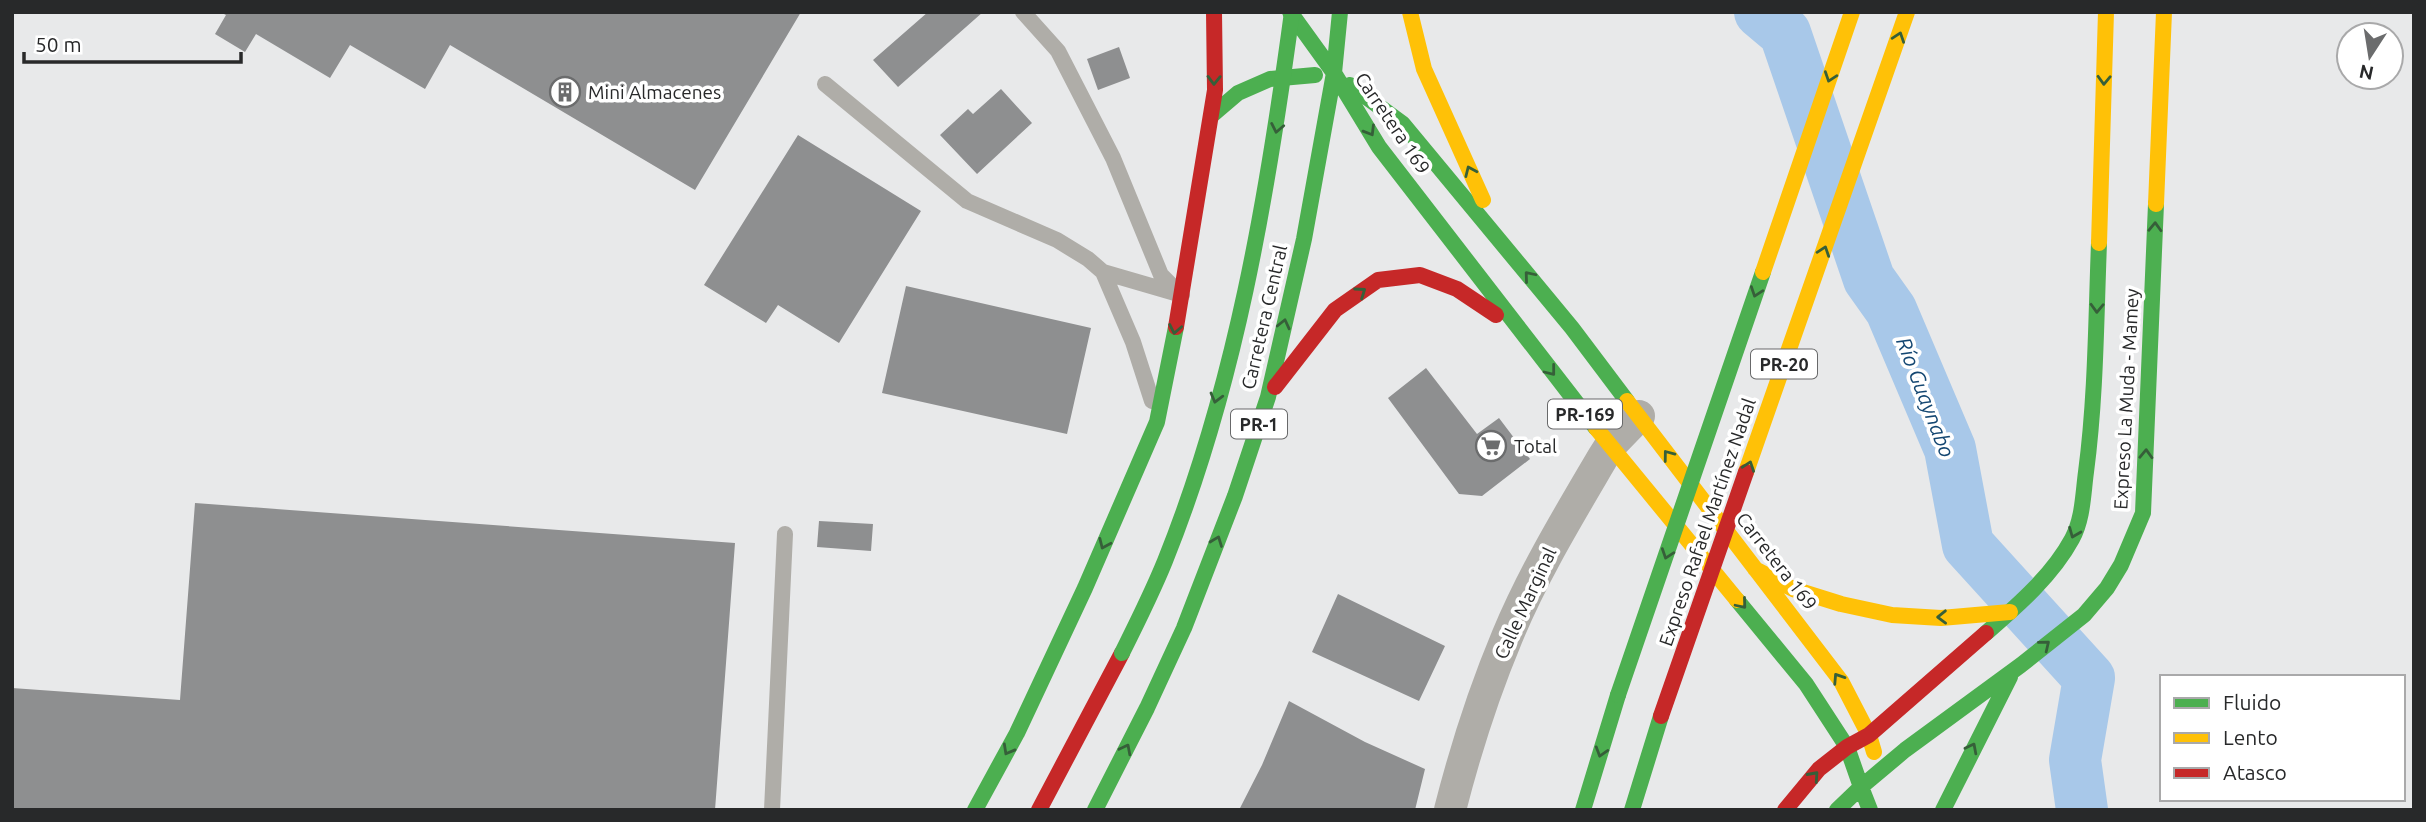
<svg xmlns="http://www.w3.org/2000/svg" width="2426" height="822" viewBox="0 0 2426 822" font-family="Ubuntu,sans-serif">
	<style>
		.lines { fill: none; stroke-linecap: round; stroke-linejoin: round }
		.river { stroke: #a8c8e9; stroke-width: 52 }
		.building { fill: #8e8f90 }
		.lane { stroke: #afada8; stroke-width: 16 }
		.street { stroke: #afada8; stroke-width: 32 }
		.fast { stroke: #4caf50; stroke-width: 16 }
		.slow { stroke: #ffc107; stroke-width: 16 }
		.jam { stroke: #c62828; stroke-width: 16 }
		.fast-bridge { stroke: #4caf50; stroke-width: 16 }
		.slow-bridge { stroke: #ffc107; stroke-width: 16 }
		.jam-bridge { stroke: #c62828; stroke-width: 16 }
		.oneway { stroke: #365f39 }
		.labels { text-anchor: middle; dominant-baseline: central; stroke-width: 7; stroke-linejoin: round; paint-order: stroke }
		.shield { fill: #fff; stroke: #68696a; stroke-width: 2 }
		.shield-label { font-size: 18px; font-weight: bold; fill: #28292a }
		.poi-label { font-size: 19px; fill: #28292a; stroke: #fff; text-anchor: start }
		.street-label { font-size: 19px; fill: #28292a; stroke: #fff }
		.water-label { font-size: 21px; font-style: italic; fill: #144772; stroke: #fff }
	</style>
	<rect width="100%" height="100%" fill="#e8e9ea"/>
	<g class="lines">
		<path class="river" d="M 1760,12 L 1785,33 L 1869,279 L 1891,310 L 1950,449 L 1968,545 L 2089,678 L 2075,760 L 2082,810"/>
	</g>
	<path class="building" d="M 220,12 L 801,12 L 695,190 L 450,45 L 425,89 L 350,45 L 330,78 L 256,34 L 245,52 L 215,34 L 226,15 Z
		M 928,12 L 983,12 L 898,87 L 873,60 Z
		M 1119,47 L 1130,78 L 1098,90 L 1087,59 Z
		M 1001,89 L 1032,123 L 977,174 L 940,135 L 968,109 L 973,114 Z
		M 798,135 L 921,211 L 839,343 L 778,305 L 766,323 L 704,285 Z
		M 906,286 L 1091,328 L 1067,434 L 882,393 Z
		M 1426,368 L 1477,434 L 1499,418 L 1530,459 L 1482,496 L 1459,494 L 1388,398 Z
		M 195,503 L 735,543 L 715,810 L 12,810 L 12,688 L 180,700 Z
		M 819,521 L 873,524 L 871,551 L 817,547 Z
		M 1338,594 L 1445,646 L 1419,701 L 1312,652 Z
		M 1289,701 L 1365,742 L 1425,769 L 1415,810 L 1239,810 L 1262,765 Z"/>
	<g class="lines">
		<path class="lane" d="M 1023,12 L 1058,51 L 1113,158 L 1161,275 L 1177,291
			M 825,84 L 967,201 L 1057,240 L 1088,259 L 1103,272 L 1182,295
			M 1103,272 L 1133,342 L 1152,401
			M 772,810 L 785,534"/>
		<path class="street" d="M 1450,810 C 1465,751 1484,692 1507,637 C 1533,574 1569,515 1603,457 L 1610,446 L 1639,416"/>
		<path class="fast" d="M 1290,12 L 1334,73
			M 1334,73 L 1379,147 L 1596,428
			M 1350,85 L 1403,124 L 1572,328 L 1627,401
			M 1211,116 L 1238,93 L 1270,79 L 1315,75
			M 1737,600 L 1806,684 L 1847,747 L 1861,787 L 1837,810
			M 1986,633 C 2017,606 2052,576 2072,539 C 2083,519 2083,494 2086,472 C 2096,396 2096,319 2099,243
			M 975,810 L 1017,733 L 1085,588 L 1157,422 L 1176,327
			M 1095,810 L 1147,708 L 1184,628 L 1235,496 L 1268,397 L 1304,239 L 1334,73 L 1340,12
			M 1583,810 L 1618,695
			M 1632,810 L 1661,716
			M 1870,810 L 1861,787 L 1905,750 L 2021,665 L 2084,615 L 2107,588 L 2121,565 L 2143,513 L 2156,204
			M 1943,810 L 2010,677"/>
		<path class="slow" d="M 1410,12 L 1424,69 L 1483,200
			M 2156,204 L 2164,12
			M 2099,243 L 2106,12
			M 1627,401 L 1841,681 L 1869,735 L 1874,752
			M 1596,428 L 1737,600
			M 1755,569 L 1793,589 L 1841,604 L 1892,615 L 1941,618 L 2010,612"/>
		<path class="jam" d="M 1176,327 L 1215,90 L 1214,12
			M 1275,387 L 1335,310 L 1378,280 L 1420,275 L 1457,289 L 1496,315
			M 1847,747 L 1869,735 L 1986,633
			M 1039,810 L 1122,653
			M 1785,810 L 1819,769 L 1847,747"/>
		<path class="fast-bridge" d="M 1122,653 C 1137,623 1152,593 1165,561 C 1235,387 1267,198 1292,12
			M 1618,695 L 1763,272"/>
		<path class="slow-bridge" d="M 1763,272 L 1852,12
			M 1746,472 L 1907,12"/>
		<path class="jam-bridge" d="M 1661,716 L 1746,472"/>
	</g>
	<defs><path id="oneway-chevron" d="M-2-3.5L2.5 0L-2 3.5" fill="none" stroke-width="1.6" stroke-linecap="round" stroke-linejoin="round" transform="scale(1.75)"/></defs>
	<g class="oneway">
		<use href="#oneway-chevron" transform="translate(1899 37) rotate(-71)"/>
		<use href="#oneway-chevron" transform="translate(1830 77) rotate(109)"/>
		<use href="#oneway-chevron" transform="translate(1214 80) rotate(91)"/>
		<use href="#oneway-chevron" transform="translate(2104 80) rotate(92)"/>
		<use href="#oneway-chevron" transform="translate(1277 128) rotate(101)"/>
		<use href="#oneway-chevron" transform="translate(1370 131) rotate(59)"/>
		<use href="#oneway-chevron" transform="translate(1470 171) rotate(-114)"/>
		<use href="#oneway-chevron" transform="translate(2155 227) rotate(-88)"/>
		<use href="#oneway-chevron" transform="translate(1824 251) rotate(-71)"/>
		<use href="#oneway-chevron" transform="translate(1529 276) rotate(-130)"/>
		<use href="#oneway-chevron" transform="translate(1361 292) rotate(-35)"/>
		<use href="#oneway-chevron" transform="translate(1756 292) rotate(109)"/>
		<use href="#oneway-chevron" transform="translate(2097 308) rotate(92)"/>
		<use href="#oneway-chevron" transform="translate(1284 324) rotate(-77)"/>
		<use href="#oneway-chevron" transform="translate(1175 329) rotate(101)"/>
		<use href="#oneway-chevron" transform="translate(1551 371) rotate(52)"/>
		<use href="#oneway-chevron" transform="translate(1216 398) rotate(105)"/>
		<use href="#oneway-chevron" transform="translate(2146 454) rotate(-88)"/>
		<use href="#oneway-chevron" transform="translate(1668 455) rotate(-127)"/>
		<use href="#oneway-chevron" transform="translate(1749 466) rotate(-71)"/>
		<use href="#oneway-chevron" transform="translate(2074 533) rotate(112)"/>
		<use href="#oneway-chevron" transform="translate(1217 541) rotate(-69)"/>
		<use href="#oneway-chevron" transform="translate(1104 544) rotate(114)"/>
		<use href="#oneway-chevron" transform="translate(1667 554) rotate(109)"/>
		<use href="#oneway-chevron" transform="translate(1742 604) rotate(50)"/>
		<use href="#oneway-chevron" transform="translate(1942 617) rotate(179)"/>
		<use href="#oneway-chevron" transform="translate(2045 645) rotate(-39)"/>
		<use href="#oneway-chevron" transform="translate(1838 678) rotate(-123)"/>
		<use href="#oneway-chevron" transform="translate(1972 748) rotate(-63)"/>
		<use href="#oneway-chevron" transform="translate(1126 749) rotate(-63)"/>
		<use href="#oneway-chevron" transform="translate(1008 750) rotate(119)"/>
		<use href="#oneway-chevron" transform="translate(1601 752) rotate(107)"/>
		<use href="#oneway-chevron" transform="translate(1814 776) rotate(-48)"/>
	</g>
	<defs>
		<g id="building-ring" transform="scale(1.575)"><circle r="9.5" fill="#fff" stroke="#6b6c6d" stroke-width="1.5"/><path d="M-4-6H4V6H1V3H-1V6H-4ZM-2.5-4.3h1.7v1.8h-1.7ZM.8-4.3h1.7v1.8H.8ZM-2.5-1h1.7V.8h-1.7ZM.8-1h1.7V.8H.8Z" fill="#6b6c6d"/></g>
		<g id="supermarket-ring" transform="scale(1.575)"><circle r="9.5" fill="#fff" stroke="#6b6c6d" stroke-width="1.5"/><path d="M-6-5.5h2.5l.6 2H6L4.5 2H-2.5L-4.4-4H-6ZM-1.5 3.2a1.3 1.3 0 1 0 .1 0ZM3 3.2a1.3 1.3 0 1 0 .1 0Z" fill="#6b6c6d"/></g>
	</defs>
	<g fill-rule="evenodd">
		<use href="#building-ring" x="565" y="92"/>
		<use href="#supermarket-ring" x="1491" y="446"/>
	</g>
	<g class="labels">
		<g class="shield">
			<rect x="1751" y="349.5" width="66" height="29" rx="5"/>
			<rect x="1548" y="399.5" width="74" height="29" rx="5"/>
			<rect x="1231" y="409.5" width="56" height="29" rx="5"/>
		</g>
		<g class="shield-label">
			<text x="1784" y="364">PR-20</text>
			<text x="1585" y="414">PR-169</text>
			<text x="1259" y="424">PR-1</text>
		</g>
		<g class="poi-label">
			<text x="588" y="92">Mini Almacenes</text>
			<text x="1514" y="446">Total</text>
		</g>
		<g class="street-label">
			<text transform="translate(1393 123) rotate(56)">Carretera 169</text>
			<text transform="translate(1264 317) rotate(-77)">Carretera Central</text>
			<text transform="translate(2126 399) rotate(-87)">Expreso La Muda - Mamey</text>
			<text transform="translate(1707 522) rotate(-71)">Expreso Rafael Martínez Nadal</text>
			<text transform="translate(1777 561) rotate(52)">Carretera 169</text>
			<text transform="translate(1525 603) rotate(-65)">Calle Marginal</text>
		</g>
		<g class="water-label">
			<text transform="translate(1926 397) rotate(69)">Río Guaynabo</text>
		</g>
	</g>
	<rect width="2426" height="822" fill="none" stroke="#28292a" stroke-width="28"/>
	<rect x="2160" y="675" width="245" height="126" fill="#ffffff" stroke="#a9a9aa" stroke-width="2"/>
	<rect x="2174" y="698" width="35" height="10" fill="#4caf50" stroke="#a9a9aa" stroke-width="2"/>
	<text x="2223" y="710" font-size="21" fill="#28292a">Fluido</text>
	<rect x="2174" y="733" width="35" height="10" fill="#ffc107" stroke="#a9a9aa" stroke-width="2"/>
	<text x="2223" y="745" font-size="21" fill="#28292a">Lento</text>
	<rect x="2174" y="768" width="35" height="10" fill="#c62828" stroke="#a9a9aa" stroke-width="2"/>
	<text x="2223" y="780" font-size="21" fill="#28292a">Atasco</text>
	<g transform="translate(2370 56) rotate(192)"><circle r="33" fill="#ffffff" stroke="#a9a9aa" stroke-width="2"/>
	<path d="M0-5L12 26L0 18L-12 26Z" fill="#6b6c6d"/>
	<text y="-10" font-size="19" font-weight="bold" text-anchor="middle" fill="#28292a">N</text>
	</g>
	<path d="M24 52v10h217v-10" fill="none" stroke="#28292a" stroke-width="3.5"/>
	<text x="35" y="52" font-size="21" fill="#28292a" stroke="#ffffff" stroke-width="5" paint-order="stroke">50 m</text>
</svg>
